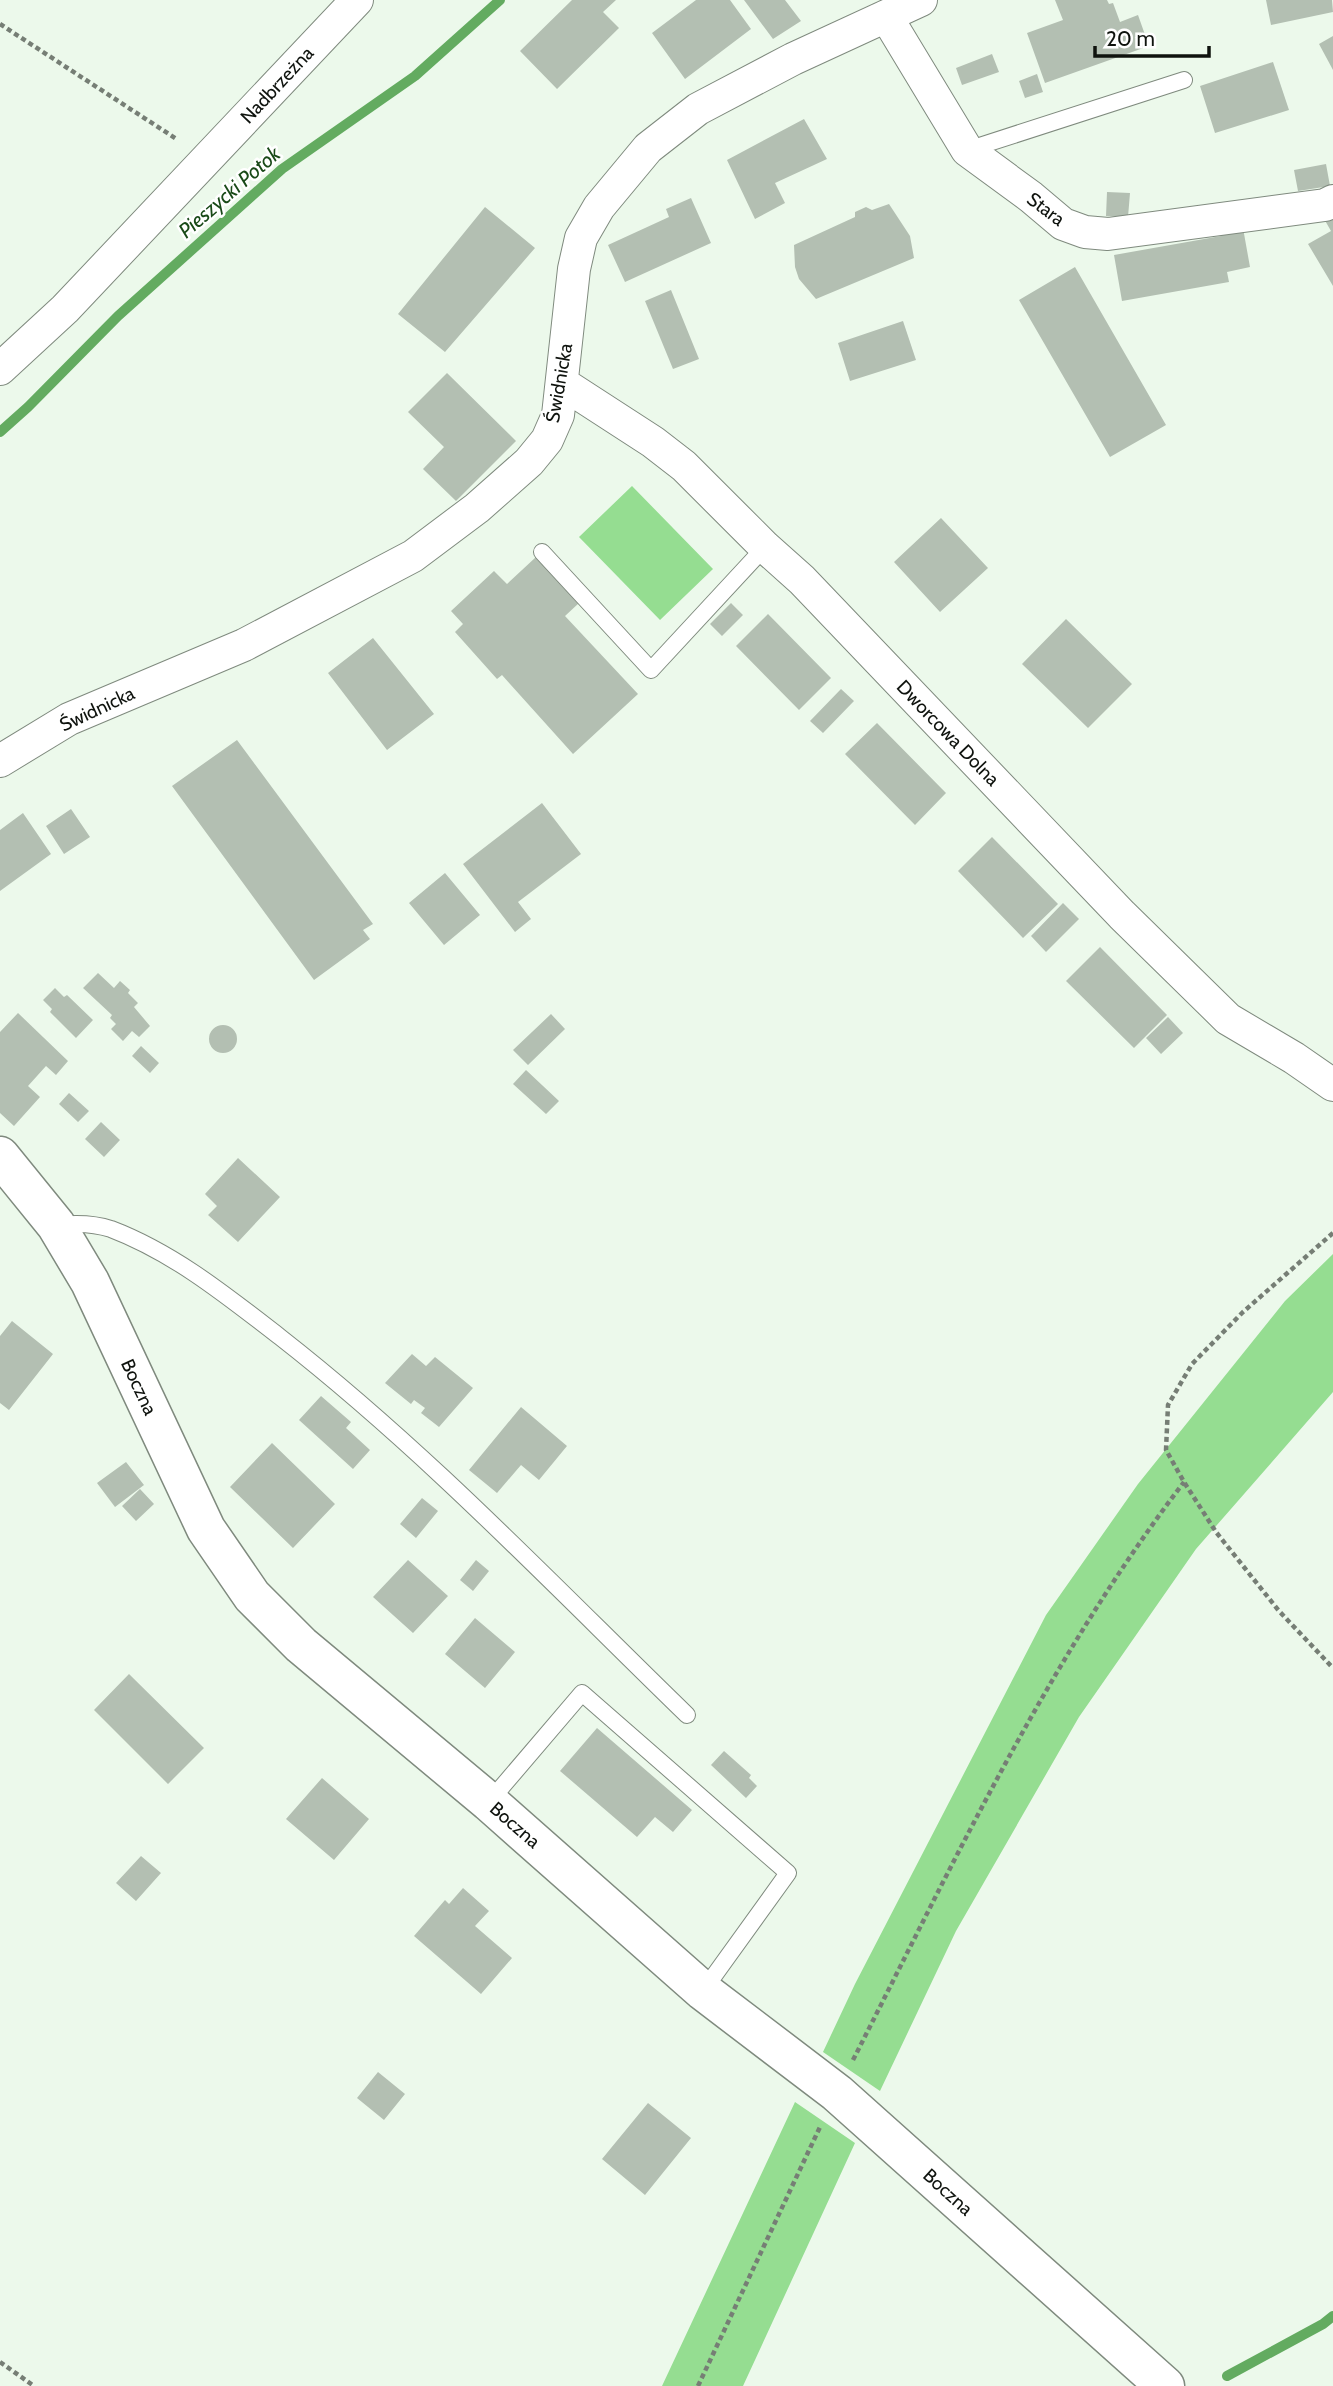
<svg xmlns="http://www.w3.org/2000/svg" width="1333" height="2386" viewBox="0 0 1333 2386" font-family="Cabin,sans-serif">
	<style>
		.green { fill: #95dd91 }
		.lines { fill: none; stroke-linecap: round; stroke-linejoin: round }
		.stream { stroke: #63ab60; stroke-width: 10 }
		.building { fill: #b3bfb2 }
		.lane-casing { stroke: #7f8a7e; stroke-width: 18 }
		.street-casing { stroke: #7f8a7e; stroke-width: 34 }
		.secondary-casing { stroke: #7f8a7e; stroke-width: 41 }
		.path { stroke: #767e75; stroke-width: 4.5; stroke-dasharray: 5 3.5; stroke-linecap: butt }
		.lane { stroke: #fff; stroke-width: 16 }
		.street { stroke: #fff; stroke-width: 32 }
		.secondary { stroke: #fff; stroke-width: 38 }
		.labels { text-anchor: middle; dominant-baseline: central; stroke-width: 5; stroke-linejoin: round; paint-order: stroke }
		.street-label { font-size: 19px; fill: #0f130e; stroke: #fff }
		.water-label { font-size: 21px; font-style: italic; fill: #194a18; stroke: #fff }
	</style>
	<rect width="100%" height="100%" fill="#ecf9eb"/>
	<path class="green" d="M 632,486 L 713,569 L 660,620 L 579,537 Z
		M 1333,1254 L 1333,1392 L 1196,1549 L 1079,1717 L 956,1931 L 880,2091 L 823,2052 L 855,1984 L 1046,1615 L 1138,1484 L 1285,1301 Z
		M 795,2102 L 855,2143 L 743,2386 L 662,2386 Z"/>
	<g class="lines">
		<path class="stream" d="M 0,432 L 28,407 L 118,316 L 282,169 L 415,76 L 500,0
			M 1227,2376 L 1323,2324 L 1333,2316"/>
	</g>
	<path class="building" d="M 572,0 L 616,0 L 603,12 L 619,28 L 557,89 L 520,51 Z
		M 696,0 L 730,0 L 751,29 L 685,79 L 652,33 Z
		M 744,0 L 785,0 L 801,21 L 773,39 Z
		M 1055,0 L 1107,0 L 1109,4 L 1113,3 L 1120,22 L 1138,15 L 1149,46 L 1045,83 L 1027,33 L 1063,20 Z
		M 1266,0 L 1332,0 L 1333,12 L 1271,25 Z
		M 1333,36 L 1333,70 L 1319,44 Z
		M 992,54 L 999,72 L 962,85 L 956,68 Z
		M 1273,62 L 1289,110 L 1215,133 L 1200,86 Z
		M 1037,74 L 1043,92 L 1025,98 L 1019,81 Z
		M 804,119 L 827,159 L 775,183 L 785,203 L 755,219 L 727,160 Z
		M 1326,164 L 1330,186 L 1298,191 L 1294,170 Z
		M 1107,192 L 1130,193 L 1128,217 L 1106,216 Z
		M 691,198 L 711,243 L 625,282 L 608,245 L 669,217 L 666,209 Z
		M 889,204 L 910,236 L 914,258 L 816,299 L 799,279 L 795,267 L 794,245 L 855,217 L 855,212 L 866,207 L 872,210 Z
		M 485,207 L 535,248 L 445,352 L 398,314 Z
		M 1333,214 L 1333,286 L 1308,244 L 1331,231 L 1323,217 Z
		M 1243,228 L 1250,267 L 1227,272 L 1229,282 L 1122,301 L 1114,255 L 1221,236 L 1221,232 Z
		M 1075,267 L 1166,425 L 1110,457 L 1019,300 Z
		M 671,290 L 699,359 L 673,369 L 645,301 Z
		M 903,321 L 916,360 L 850,381 L 838,343 Z
		M 447,373 L 516,441 L 456,501 L 423,469 L 444,447 L 408,412 Z
		M 941,518 L 988,568 L 940,612 L 894,562 Z
		M 536,557 L 579,603 L 565,616 L 638,694 L 573,754 L 502,675 L 497,679 L 455,632 L 463,624 L 451,611 L 494,571 L 507,584 Z
		M 731,603 L 743,615 L 722,636 L 710,624 Z
		M 768,614 L 831,678 L 799,710 L 736,646 Z
		M 1066,619 L 1132,684 L 1088,728 L 1022,664 Z
		M 373,638 L 434,714 L 387,750 L 328,673 Z
		M 841,689 L 854,701 L 823,733 L 810,721 Z
		M 877,723 L 946,793 L 915,825 L 845,754 Z
		M 237,740 L 373,924 L 363,930 L 370,939 L 314,980 L 172,786 Z
		M 542,803 L 581,854 L 518,902 L 531,919 L 515,932 L 463,864 Z
		M 71,809 L 90,837 L 64,854 L 46,826 Z
		M 23,813 L 51,854 L 0,891 L 0,830 Z
		M 992,837 L 1058,904 L 1023,938 L 958,871 Z
		M 445,873 L 480,915 L 444,945 L 409,903 Z
		M 1063,903 L 1079,919 L 1046,952 L 1031,936 Z
		M 1100,947 L 1167,1015 L 1134,1048 L 1066,981 Z
		M 98,973 L 114,988 L 120,981 L 130,990 L 128,993 L 138,1003 L 134,1007 L 150,1026 L 139,1037 L 132,1031 L 123,1041 L 111,1029 L 116,1024 L 110,1018 L 112,1015 L 83,988 Z
		M 55,988 L 64,997 L 67,995 L 93,1020 L 76,1038 L 50,1012 L 52,1009 L 43,1000 Z
		M 18,1013 L 68,1061 L 56,1075 L 46,1066 L 28,1086 L 40,1097 L 14,1126 L 0,1113 L 0,1032 Z
		M 551,1014 L 565,1029 L 528,1065 L 513,1050 Z
		M 1168,1017 L 1183,1033 L 1161,1054 L 1146,1038 Z
		M209 1039a14 14 0 1 1 28 0a14 14 0 1 1-28 0Z
		M 141,1046 L 159,1063 L 150,1073 L 132,1056 Z
		M 526,1070 L 559,1101 L 546,1114 L 513,1084 Z
		M 69,1093 L 89,1111 L 78,1122 L 59,1104 Z
		M 101,1122 L 120,1140 L 104,1157 L 85,1139 Z
		M 238,1158 L 280,1197 L 238,1242 L 208,1215 L 217,1206 L 205,1194 Z
		M 12,1321 L 53,1354 L 9,1410 L 0,1403 L 0,1336 Z
		M 412,1354 L 426,1366 L 435,1357 L 473,1388 L 439,1427 L 421,1413 L 425,1408 L 414,1400 L 411,1404 L 385,1383 Z
		M 321,1396 L 351,1422 L 346,1428 L 370,1450 L 353,1469 L 299,1420 Z
		M 521,1407 L 567,1446 L 539,1480 L 521,1465 L 497,1493 L 469,1470 Z
		M 272,1443 L 335,1504 L 293,1548 L 230,1487 Z
		M 126,1462 L 144,1485 L 115,1507 L 97,1483 Z
		M 140,1489 L 154,1504 L 136,1521 L 122,1506 Z
		M 422,1498 L 438,1511 L 416,1538 L 400,1524 Z
		M 408,1560 L 448,1596 L 413,1633 L 373,1597 Z
		M 476,1560 L 489,1571 L 473,1591 L 460,1580 Z
		M 475,1618 L 515,1652 L 485,1688 L 445,1654 Z
		M 129,1674 L 204,1748 L 168,1784 L 94,1710 Z
		M 597,1728 L 692,1810 L 673,1832 L 655,1817 L 637,1837 L 560,1771 Z
		M 724,1751 L 751,1775 L 749,1778 L 757,1786 L 746,1798 L 711,1765 Z
		M 322,1778 L 369,1819 L 334,1860 L 286,1819 Z
		M 141,1856 L 161,1873 L 136,1901 L 116,1883 Z
		M 463,1888 L 489,1911 L 475,1926 L 512,1958 L 481,1994 L 414,1936 L 445,1900 L 449,1904 Z
		M 378,2072 L 405,2094 L 384,2120 L 357,2098 Z
		M 648,2103 L 691,2138 L 645,2195 L 602,2159 Z"/>
	<g class="lines">
		<g class="lane-casing">
			<path id="lane" d="M 967,150 L 1184,80
				M 542,552 L 651,670 L 765,547
				M 58,1225 C 76,1223 93,1223 111,1229 C 174,1253 227,1296 280,1337 C 426,1451 554,1586 687,1715
				M 489,1802 L 582,1693 L 788,1873 L 703,1991"/>
		</g>
		<g class="street-casing">
			<path id="street" d="M 886,16 L 967,150 L 1031,197 L 1063,224 L 1085,232 L 1108,234 L 1325,205 L 1333,201
				M 0,369 L 65,309 L 357,0
				M 562,383 L 653,442 L 684,466 L 765,547 L 802,580 L 1122,915 L 1228,1019 L 1294,1058 L 1333,1085
				M 0,761 L 69,719 L 244,645 L 413,556 L 477,508 L 529,462 L 547,440 L 558,415 L 574,269 L 581,238 L 599,207 L 648,148 L 698,109 L 793,59 L 921,0"/>
		</g>
		<g class="secondary-casing">
			<path id="secondary" d="M 0,1156 L 56,1225 L 90,1282 L 206,1529 L 252,1596 L 301,1645 L 489,1802 L 703,1991 L 837,2093 L 1165,2386"/>
		</g>
		<path class="path" d="M 0,24 L 178,140
			M 1333,1233 L 1243,1312 L 1192,1364 L 1168,1405 L 1166,1450 L 1184,1482 L 1216,1532 L 1279,1611 L 1333,1668
			M 853,2060 C 954,1862 1048,1660 1184,1482
			M 0,2362 L 34,2386
			M 698,2386 L 820,2127"/>
		<use href="#lane" class="lane"/>
		<use href="#street" class="street"/>
		<use href="#secondary" class="secondary"/>
	</g>
	<g class="labels">
		<g class="street-label">
			<text transform="translate(277 85) rotate(-47)">Nadbrzeżna</text>
			<text transform="translate(1046 209) rotate(37)">Stara</text>
			<text transform="translate(559 383) rotate(-80)">Świdnicka</text>
			<text transform="translate(97 709) rotate(-25)">Świdnicka</text>
			<text transform="translate(948 733) rotate(46)">Dworcowa Dolna</text>
			<text transform="translate(139 1387) rotate(65)">Boczna</text>
			<text transform="translate(515 1825) rotate(41)">Boczna</text>
			<text transform="translate(948 2192) rotate(42)">Boczna</text>
		</g>
		<g class="water-label">
			<text transform="translate(229 192) rotate(-41)">Pieszycki Potok</text>
		</g>
	</g>
	<path d="M1095 46v10h114v-10" fill="none" stroke="#0f130e" stroke-width="3.5"/>
	<text x="1106" y="46" font-size="21" fill="#0f130e" stroke="#ffffff" stroke-width="5" paint-order="stroke">20 m</text>
</svg>
